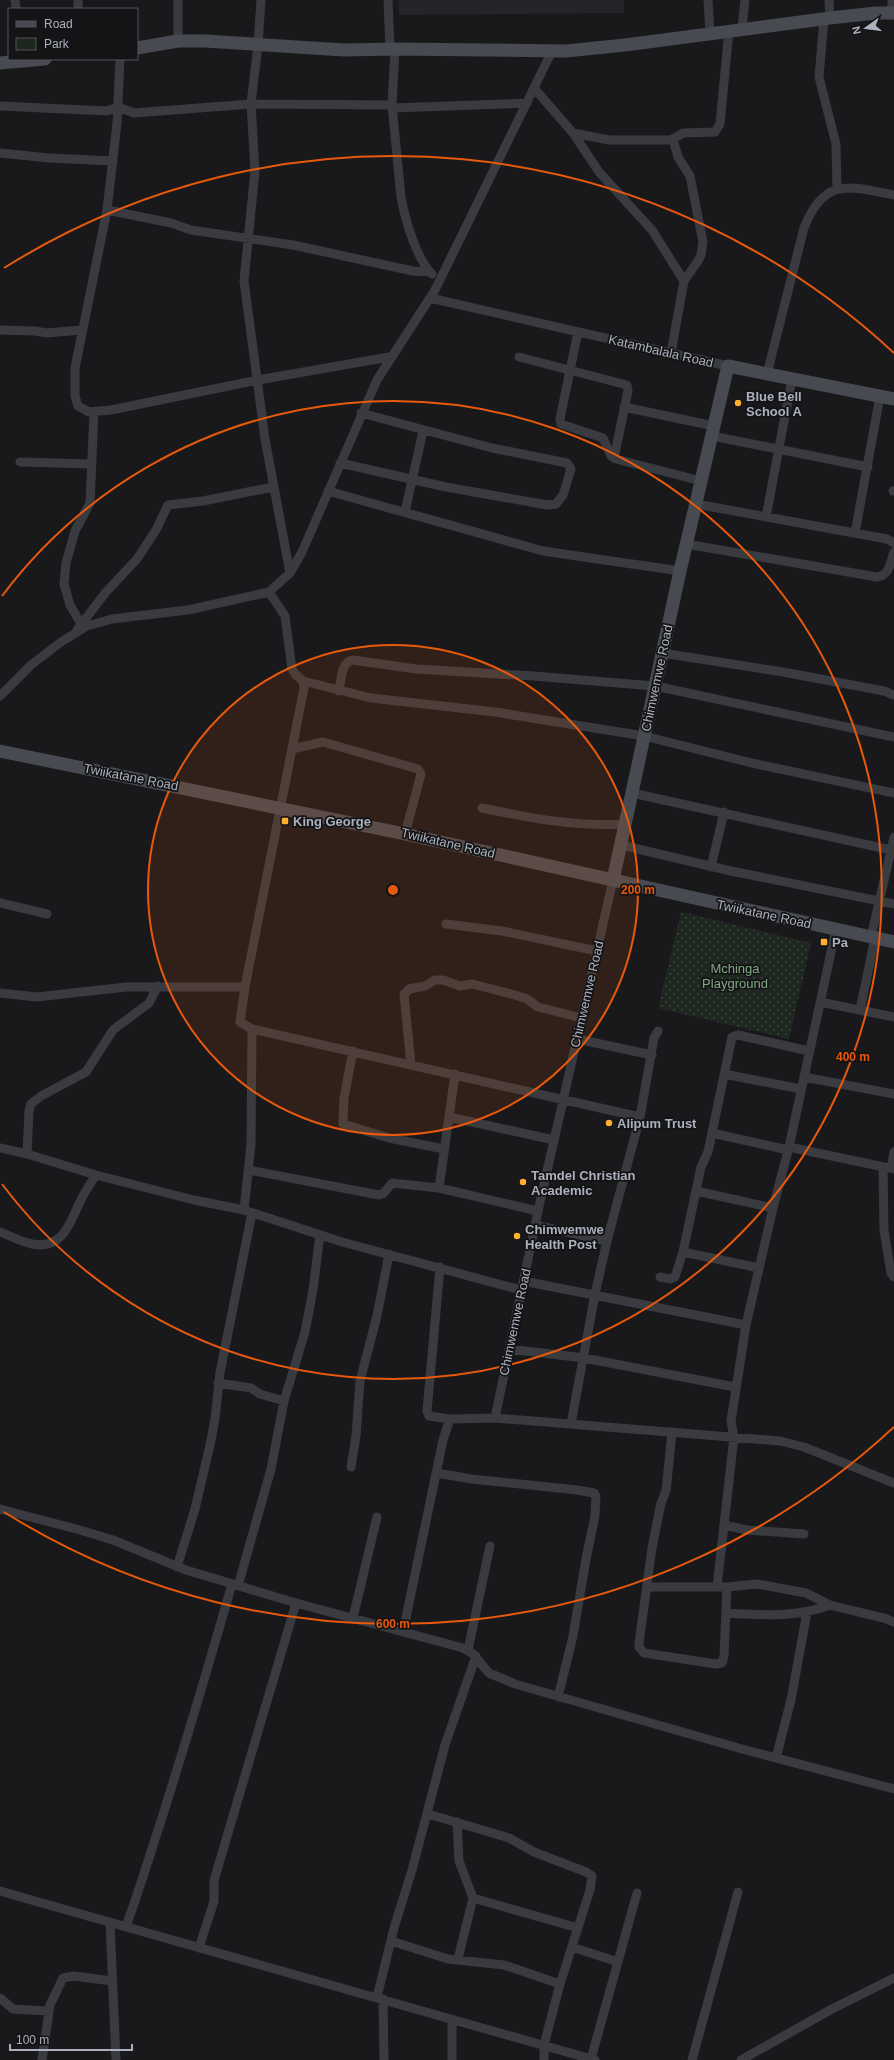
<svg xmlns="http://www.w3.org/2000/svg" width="894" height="2060" viewBox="0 0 894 2060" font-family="Helvetica,sans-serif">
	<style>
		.built { fill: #252529 }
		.green { fill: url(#green-dots) }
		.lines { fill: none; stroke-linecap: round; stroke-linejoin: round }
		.street { stroke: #3a3b41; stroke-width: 9 }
		.secondary { stroke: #484a51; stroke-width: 13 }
		.ring { fill: none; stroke: #e8590c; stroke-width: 2 }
		.poi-dot { fill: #ffae2e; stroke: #141417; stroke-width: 1.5 }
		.labels { text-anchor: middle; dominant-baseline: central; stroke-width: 3.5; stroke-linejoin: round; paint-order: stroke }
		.street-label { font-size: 13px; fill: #abb1bc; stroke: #141417 }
		.poi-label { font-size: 13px; font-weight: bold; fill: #abb1bc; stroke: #141417; text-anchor: start }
		.park-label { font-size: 13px; fill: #80a881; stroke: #141417 }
		.centre { fill: #e8590c; stroke: #141417; stroke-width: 2 }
		.ring-label { font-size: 12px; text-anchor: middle; font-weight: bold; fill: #e8590c; stroke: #141417; stroke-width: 3.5; stroke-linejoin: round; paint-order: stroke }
	</style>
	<defs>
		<pattern id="green-dots" width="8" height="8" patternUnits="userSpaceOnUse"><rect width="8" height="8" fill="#1e271f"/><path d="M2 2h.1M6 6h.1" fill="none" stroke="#3c443e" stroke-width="1.8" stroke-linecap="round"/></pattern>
	</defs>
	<rect width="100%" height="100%" fill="#19191c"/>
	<path class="built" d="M 399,0 L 624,0 L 624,13 L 399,15 Z"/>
	<path class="green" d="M 681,912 L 811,943 L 789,1039 L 658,1008 Z"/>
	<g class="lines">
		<path class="street" d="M 15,0 L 16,9
			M 78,0 L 78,9
			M 261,0 L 258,45 L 251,104 L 255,171 L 244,281 L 265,439 L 290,573
			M 388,0 L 390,50
			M 708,0 L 710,33
			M 829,0 L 830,18
			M 892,13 L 892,0
			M 824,18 L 819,77 L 836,144 L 837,189
			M 742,28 L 745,0
			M 178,41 L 178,0
			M 395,49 L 392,105 L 401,197 C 405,219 416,258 432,274
			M 120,59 L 117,123 L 107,210 L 75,368 L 75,396 L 78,406 L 89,412 L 111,410 L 258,380 L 389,357
			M 534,88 L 573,133 L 599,172 L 652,230 L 684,281
			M 0,106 L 107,111 L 118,107 L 134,113 L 251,104 L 392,105
			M 393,108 L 527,103
			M 573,133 L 609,140 L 671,140 L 683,133 L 715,132 L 720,124 L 729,30
			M 0,153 L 49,158 L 113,161
			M 107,210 L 171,223 L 191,230 L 293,245 L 413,271 L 430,272
			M 430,298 L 728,366
			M 0,330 L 35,331 L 46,333 L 82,330
			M 578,332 L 560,419 L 561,424 L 603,438 L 611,456 L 616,459 L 701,481
			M 671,353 L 684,281 L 698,261 L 701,255 L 703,242 L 690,176 L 678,157 L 673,139
			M 519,357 L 627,385 L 628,391 L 614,458
			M 767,374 L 804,228 C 824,177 848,186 894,195
			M 624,407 L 714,426
			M 712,436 L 868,467
			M 20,462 L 91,464
			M 340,463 L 446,487 L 547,505 L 556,504 L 563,495 L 571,469 L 567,463 L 492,448 L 361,413
			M 328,491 L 543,551 L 680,571
			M 893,491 L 894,491
			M 696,504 L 887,539 L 894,543
			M 405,512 L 423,431
			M 766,517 L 792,379
			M 855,533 L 880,396
			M 686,544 L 877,577 C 890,575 890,563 894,552
			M 269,592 L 285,616 L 292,669 L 295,674 L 303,681 L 371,698 L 495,712 L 644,736 L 752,763 L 894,793
			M 81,624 L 70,605 L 64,584 L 66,563 L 75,531 L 90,503 L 94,412
			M 77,630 L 106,592 L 137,559 L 156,530 L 168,505 L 203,501 L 273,487
			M 662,653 L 783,672 L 884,691 L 894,695
			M 303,681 L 304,688 L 245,987 L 240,1022 L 252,1029 L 640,1117
			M 339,691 C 341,681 341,661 353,660 L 416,669 L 533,676 L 655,686 L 894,737
			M 0,696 L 31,665 L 61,642 L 87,626 L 112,619 L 188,610 L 269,592 L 290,573 L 302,552 L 377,380 L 435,290 L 552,51
			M 292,749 L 323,742 L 418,769 L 421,774 L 405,834
			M 632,793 L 891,850
			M 482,808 C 530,818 576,827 625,824
			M 621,845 L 731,871 L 894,904
			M 711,867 L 724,812
			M 0,903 L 47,914
			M 446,924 L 502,931 L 597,951
			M 871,937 L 894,837
			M 0,993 L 37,997 L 126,987 L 245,987
			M 820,1002 L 894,1017
			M 860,1010 L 875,938
			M 577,1039 L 652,1055
			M 353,1051 L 344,1098 L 343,1124 L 389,1138 L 444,1149
			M 411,1065 L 404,994 L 409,989 L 425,986 L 435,980 L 443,980 L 460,986 L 472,984 L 515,995 L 527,999 L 538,1007 L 582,1018
			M 724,1074 L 801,1089
			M 804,1077 L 894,1094
			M 449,1117 L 554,1140
			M 712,1133 L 788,1150
			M 789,1147 L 894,1169
			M 0,1148 L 27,1154 L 96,1175 L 194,1200 L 244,1210 L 342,1242 L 521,1290
			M 27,1154 L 29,1111 L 31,1104 L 41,1096 L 86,1072 L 113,1030 L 149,1003 L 158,986
			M 883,1167 L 884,1230 L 891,1273 L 894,1277
			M 891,1168 L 894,1152
			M 249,1170 L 379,1195 L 384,1193 L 392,1183 L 439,1188 L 538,1211
			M 439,1188 L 455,1074
			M 696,1191 L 773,1208
			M 244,1210 L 251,1144 L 252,1029
			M 535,1225 L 607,1241 L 640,1117 L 654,1038 L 658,1031
			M 0,1232 C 11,1236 21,1242 32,1244 C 62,1250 69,1225 79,1204 C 83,1194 90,1184 96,1175
			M 683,1252 L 759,1268
			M 440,1267 L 427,1411 L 429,1416 L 450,1419 L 495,1418 L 780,1441 L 804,1447 L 894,1483
			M 660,1277 L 670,1279 L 675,1277 L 683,1252 L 701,1167 L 708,1152 L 732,1037 L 738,1035 L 809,1051
			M 523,1281 L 746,1325
			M 509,1349 L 584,1358 L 735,1387
			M 218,1383 L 251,1388 L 260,1394 L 284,1401
			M 495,1418 L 538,1211 L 613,880
			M 571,1424 L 595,1294 L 607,1241
			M 672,1432 L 666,1491 L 661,1503 L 652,1548 L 639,1643 L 639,1647 L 644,1653 L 716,1664 L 722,1663 L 724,1656 L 727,1587
			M 351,1467 L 356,1436 L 360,1381 L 377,1316 L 389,1254
			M 437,1473 L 471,1479 L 577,1490 L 594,1493 L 596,1496 L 595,1516 L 586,1559 L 573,1636 L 558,1697
			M 0,1509 L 80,1530 L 113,1540 L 186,1570 L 296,1603 L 463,1648 L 472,1653 L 489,1673 L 515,1684 L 742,1749 L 894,1789
			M 724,1525 L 747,1530 L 804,1534
			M 177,1567 L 195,1509 L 210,1445 L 215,1419 L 220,1373 L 252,1213
			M 238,1586 L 271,1469 L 284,1401 L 305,1332 L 313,1290 L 320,1235
			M 647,1587 L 727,1587 L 757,1584 L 806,1593 L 830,1605 L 884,1618 L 894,1622
			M 717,1587 L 734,1437 L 731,1421 L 746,1325 L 773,1208 L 789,1147 L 836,929
			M 726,1613 C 762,1615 796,1618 830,1605
			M 353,1618 L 377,1517
			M 403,1632 L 443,1440 L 450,1419
			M 468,1650 L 490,1546
			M 776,1758 L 791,1700 L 807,1612
			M 428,1814 L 509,1838 L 534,1852 L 586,1872 L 592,1876 L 590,1890 L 560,1984 L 544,2045 L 544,2060
			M 457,1822 L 459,1861 L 473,1898 L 458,1959
			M 0,1891 L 595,2060
			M 473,1898 L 578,1928
			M 110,1923 L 116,2060
			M 126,1927 C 165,1814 199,1699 232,1584
			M 391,1941 L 448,1959 L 504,1965 L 560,1984
			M 572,1947 L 618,1962
			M 199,1948 L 214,1901 L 214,1881 L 218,1867 L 296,1603
			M 377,1997 L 394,1928 L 412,1870 L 445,1745 L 476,1656
			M 0,1998 L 13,2009 L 48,2011
			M 383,1999 L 384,2060
			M 452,2019 L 452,2060
			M 591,2059 L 637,1893
			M 42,2060 L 50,2005 L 63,1978 L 74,1976 L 112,1981
			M 692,2060 L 738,1892
			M 741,2060 L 832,2009 L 894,1978"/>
		<path class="secondary" d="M 137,48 L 178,41 L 205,41 L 344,50 L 395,49 L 566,51 L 625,45 L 830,18 L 876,13 L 894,13
			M 0,63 L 45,59
			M 0,751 L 405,834 L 894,942
			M 613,880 L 680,571 L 728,366 L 894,399"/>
	</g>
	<circle cx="393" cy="890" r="245" fill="#e8590c" fill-opacity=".12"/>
	<g class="ring">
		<circle cx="393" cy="890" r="245"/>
		<path d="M2 596A489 489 0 1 1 2 1184"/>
		<path d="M894 1427A734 734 0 0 1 4 1512M4 268A734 734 0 0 1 894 353"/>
	</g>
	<g class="poi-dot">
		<circle cx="738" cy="403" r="4"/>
		<rect x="281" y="817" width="8" height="8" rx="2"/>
		<rect x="820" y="938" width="8" height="8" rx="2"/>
		<circle cx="609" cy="1123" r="4"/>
		<circle cx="523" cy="1182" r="4"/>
		<circle cx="517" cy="1236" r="4"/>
	</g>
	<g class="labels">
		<g class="street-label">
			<text transform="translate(661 351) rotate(13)">Katambalala Road</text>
			<text transform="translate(657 678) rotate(-78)">Chimwemwe Road</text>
			<text transform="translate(131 777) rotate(11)">Twiikatane Road</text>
			<text transform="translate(448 843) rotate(13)">Twiikatane Road</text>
			<text transform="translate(764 914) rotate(12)">Twiikatane Road</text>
			<text transform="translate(587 994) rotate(-77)">Chimwemwe Road</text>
			<text transform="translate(515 1322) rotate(-78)">Chimwemwe Road</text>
		</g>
		<g class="poi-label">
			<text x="746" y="396">Blue Bell<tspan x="746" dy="15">School A</tspan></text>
			<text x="293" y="821">King George</text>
			<text x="832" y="942">Pa</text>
			<text x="617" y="1123">Alipum Trust</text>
			<text x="531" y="1175">Tamdel Christian<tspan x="531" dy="15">Academic</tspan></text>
			<text x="525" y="1229">Chimwemwe<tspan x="525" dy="15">Health Post</tspan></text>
		</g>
		<g class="park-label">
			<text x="735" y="968">Mchinga<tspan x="735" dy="15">Playground</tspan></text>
		</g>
	</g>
	<circle cx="393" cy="890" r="6" class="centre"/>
	<g class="ring-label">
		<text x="638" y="894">200 m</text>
		<text x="853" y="1061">400 m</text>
		<text x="393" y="1628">600 m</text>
	</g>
	<rect x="8" y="8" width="130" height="52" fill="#141417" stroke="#505359"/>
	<rect x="16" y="21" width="20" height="6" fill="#484a51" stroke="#505359"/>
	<text x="44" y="28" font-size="12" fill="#abb1bc">Road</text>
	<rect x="16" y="38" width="20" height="12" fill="#1e271f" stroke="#505359"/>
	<text x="44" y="48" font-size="12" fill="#abb1bc">Park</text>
	<g transform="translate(866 28) rotate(256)" stroke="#141417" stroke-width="3" paint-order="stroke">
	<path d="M0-3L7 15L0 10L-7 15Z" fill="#abb1bc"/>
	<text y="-6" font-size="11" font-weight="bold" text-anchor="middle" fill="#abb1bc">N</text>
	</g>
	<path d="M10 2044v6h122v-6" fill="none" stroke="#abb1bc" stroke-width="2"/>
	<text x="16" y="2044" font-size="12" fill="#abb1bc" stroke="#141417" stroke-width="3" paint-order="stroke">100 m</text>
</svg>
